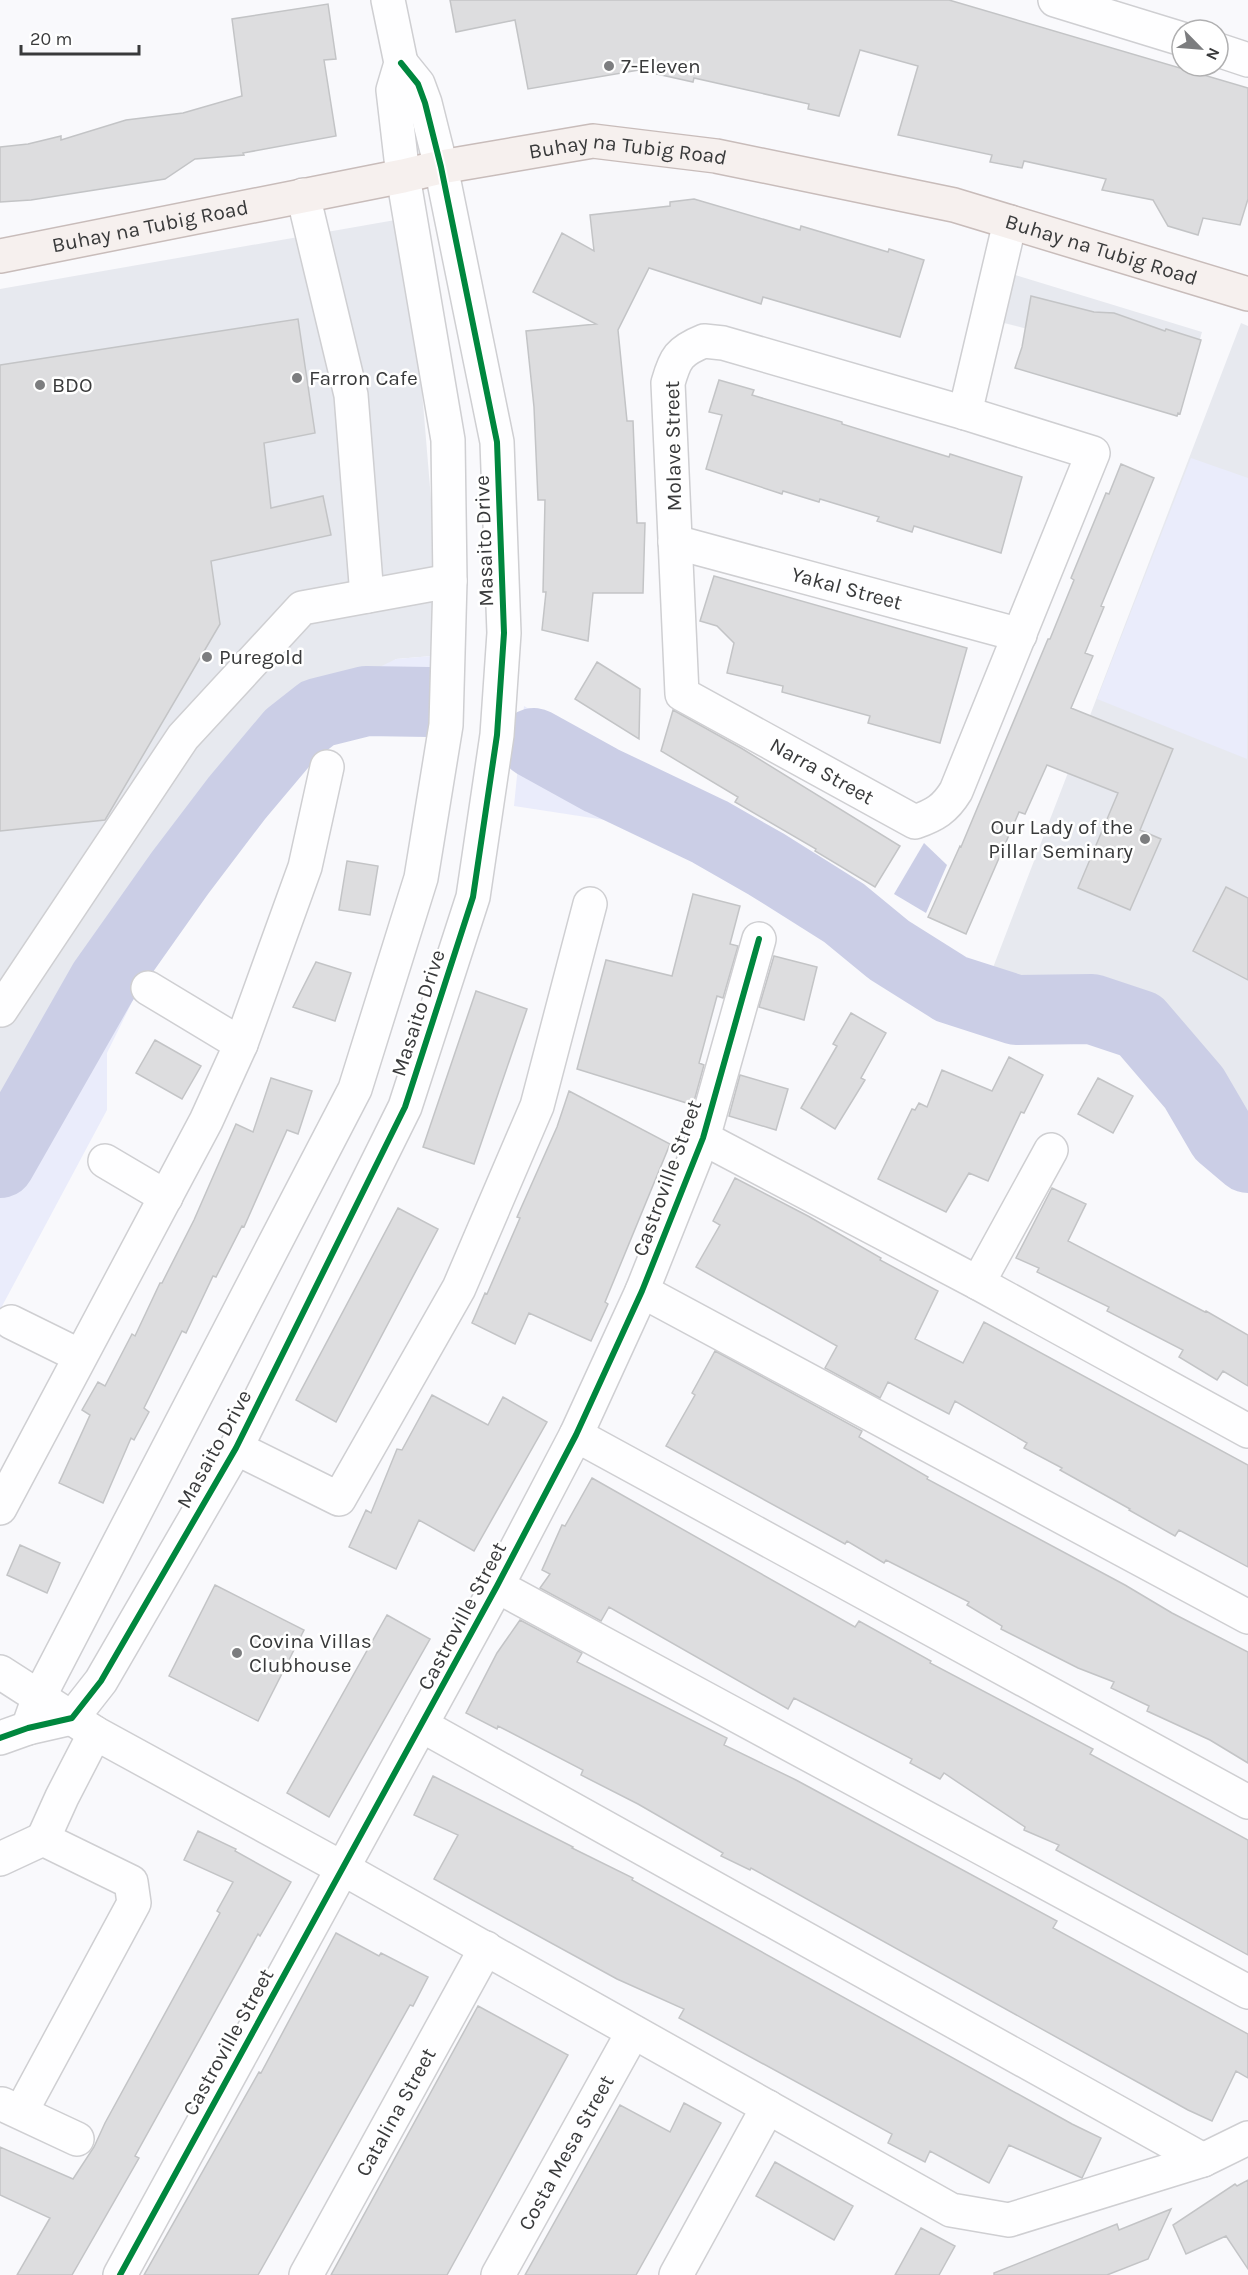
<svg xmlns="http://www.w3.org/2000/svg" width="1248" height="2275" viewBox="0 0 1248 2275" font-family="Karla,sans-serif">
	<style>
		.built { fill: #e7e9ef }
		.green { fill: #eaecfb }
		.water { fill: #cbcee6 }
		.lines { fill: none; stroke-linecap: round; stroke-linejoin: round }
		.river { stroke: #cbcee6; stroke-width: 70 }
		.building { fill: #dddddf; stroke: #c3c4c6; stroke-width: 1.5 }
		.minor-casing { stroke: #cfcfd2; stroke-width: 36 }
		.major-casing { stroke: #c8bcba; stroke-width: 36 }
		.minor { stroke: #fefeff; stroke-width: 33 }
		.major { stroke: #f6f0ee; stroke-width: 33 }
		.cycleway-casing { stroke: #fff; stroke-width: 10 }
		.cycleway { stroke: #00873e; stroke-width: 6 }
		.poi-dot { fill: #7c7d7f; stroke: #fff; stroke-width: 2 }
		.labels { text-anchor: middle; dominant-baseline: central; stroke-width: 5; stroke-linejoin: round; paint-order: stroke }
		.poi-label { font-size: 21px; fill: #393a3b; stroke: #fff; text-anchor: start }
		.street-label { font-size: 21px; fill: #393a3b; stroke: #fff }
	</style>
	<rect width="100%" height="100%" fill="#f9f9fc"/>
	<path class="built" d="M 401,219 L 417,331 L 433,523 L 432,656 L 396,659 L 192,812 L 61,988 L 0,1098 L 0,289 Z
		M 1012,274 L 1202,332 L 1191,371 L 1000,322 Z
		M 1241,323 L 1248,326 L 1248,1149 L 1222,1085 L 1178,1033 L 1125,1001 L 989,978 Z"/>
	<path class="green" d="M 1191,458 L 1248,478 L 1247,759 L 1097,699 Z
		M 432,656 L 431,726 L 343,736 L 307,747 L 177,929 L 135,996 L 107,1053 L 107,1110 L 0,1310 L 0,1098 L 61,988 L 192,812 L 273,719 L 396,659 Z
		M 524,706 L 989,978 L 1125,1001 L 1178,1033 L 1222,1085 L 1248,1149 L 1248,1187 L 1196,1134 L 1122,1032 L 1047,1032 L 949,1025 L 855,947 L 790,897 L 705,850 L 651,827 L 514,806 Z"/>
	<path class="water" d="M 924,843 L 947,865 L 926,913 L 894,894 Z"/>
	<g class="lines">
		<path class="river" d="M 534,743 L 601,780 L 710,832 L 766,864 L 844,913 L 889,950 L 951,989 L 1016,1010 L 1092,1009 L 1140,1025 L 1194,1088 L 1222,1136 L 1248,1158
			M 0,1163 L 103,982 L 180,873 L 237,798 L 290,735 L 318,713 L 366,701 L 429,702"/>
	</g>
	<path class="building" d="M 450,0 L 949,0 L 1248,88 L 1248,199 L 1240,225 L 1203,218 L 1198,235 L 1168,226 L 1153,200 L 1102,190 L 1106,179 L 1024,161 L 1022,168 L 990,162 L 992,155 L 898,135 L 918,66 L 860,50 L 839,116 L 808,109 L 809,104 L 694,78 L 693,82 L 639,70 L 528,89 L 515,20 L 456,32 Z
		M 328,4 L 336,59 L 324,60 L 336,136 L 243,153 L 244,155 L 195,159 L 165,179 L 31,200 L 0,202 L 0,147 L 28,144 L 61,136 L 61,140 L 126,120 L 183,113 L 242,96 L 232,19 Z
		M 694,199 L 800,230 L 801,226 L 888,252 L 889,249 L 924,260 L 900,337 L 763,297 L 761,304 L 649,268 L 618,330 L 627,421 L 633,421 L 637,523 L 645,523 L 643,593 L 593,593 L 588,641 L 542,630 L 546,592 L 543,592 L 545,500 L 538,500 L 534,407 L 526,331 L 596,324 L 533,292 L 562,233 L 594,251 L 590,215 L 670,206 L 670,202 Z
		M 1031,296 L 1094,312 L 1114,313 L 1165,331 L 1166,329 L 1201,340 L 1180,414 L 1178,413 L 1177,416 L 1015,368 L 1022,347 Z
		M 298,319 L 315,433 L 264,443 L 271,508 L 323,496 L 331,535 L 211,561 L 220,624 L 105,820 L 0,831 L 0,365 Z
		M 719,380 L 754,390 L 752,395 L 842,422 L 842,424 L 949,457 L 950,454 L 1022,477 L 1001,553 L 914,526 L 912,532 L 877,521 L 879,517 L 820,499 L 819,502 L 783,491 L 782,494 L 706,469 L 722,415 L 709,412 Z
		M 1121,464 L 1154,478 L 1101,606 L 1104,607 L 1085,653 L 1093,656 L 1071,708 L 1173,749 L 1140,830 L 1161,839 L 1130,910 L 1078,888 L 1118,793 L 1047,765 L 1025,814 L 1019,812 L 966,934 L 928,917 L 960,846 L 961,847 L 1048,639 L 1050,639 L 1074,580 L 1071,578 L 1106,493 L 1109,494 Z
		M 714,576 L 967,648 L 940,743 L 868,723 L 870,716 L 782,692 L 783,686 L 727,673 L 734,643 L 717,626 L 700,621 Z
		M 597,662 L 640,689 L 639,739 L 575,699 Z
		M 673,710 L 741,748 L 900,846 L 875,887 L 815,851 L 816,849 L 735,802 L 738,797 L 661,751 Z
		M 347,861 L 378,866 L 370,915 L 339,910 Z
		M 1226,887 L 1248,898 L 1248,980 L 1193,951 Z
		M 693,894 L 740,906 L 730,944 L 738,946 L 723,998 L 717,996 L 699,1063 L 704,1065 L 693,1105 L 577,1069 L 606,960 L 672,976 Z
		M 774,956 L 817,967 L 804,1020 L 759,1007 Z
		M 316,962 L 351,973 L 335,1021 L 293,1007 Z
		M 476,991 L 527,1009 L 474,1164 L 423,1147 Z
		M 851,1013 L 886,1033 L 861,1078 L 865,1080 L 835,1129 L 801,1108 L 837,1046 L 833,1044 Z
		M 155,1040 L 201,1066 L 182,1099 L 136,1073 Z
		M 1009,1057 L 1043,1075 L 1024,1113 L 1021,1112 L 988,1181 L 969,1173 L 946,1212 L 878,1179 L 912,1109 L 915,1110 L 919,1103 L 927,1107 L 942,1070 L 992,1091 Z
		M 740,1075 L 788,1089 L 776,1130 L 729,1116 Z
		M 271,1078 L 312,1091 L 298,1134 L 287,1130 L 244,1227 L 242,1226 L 216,1277 L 213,1276 L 186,1333 L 182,1331 L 144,1408 L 149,1412 L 134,1440 L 131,1438 L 103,1503 L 59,1483 L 90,1415 L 82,1410 L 98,1382 L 105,1386 L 132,1334 L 135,1336 L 160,1283 L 162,1283 L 194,1220 L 236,1124 L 253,1132 Z
		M 1098,1078 L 1133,1096 L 1113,1133 L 1078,1114 Z
		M 569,1091 L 670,1144 L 605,1302 L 608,1304 L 591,1341 L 529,1313 L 515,1344 L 472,1323 L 485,1293 L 487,1294 L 520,1218 L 517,1217 L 557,1127 Z
		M 735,1178 L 808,1216 L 881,1258 L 880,1260 L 938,1291 L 915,1339 L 963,1363 L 984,1322 L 1248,1465 L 1248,1567 L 1179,1530 L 1175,1536 L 1129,1510 L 1130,1509 L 1060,1470 L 1062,1468 L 1024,1448 L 1027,1443 L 955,1401 L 949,1414 L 888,1382 L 880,1398 L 825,1368 L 837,1346 L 696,1267 L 720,1225 L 713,1221 Z
		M 1052,1188 L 1086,1204 L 1068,1241 L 1205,1312 L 1206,1311 L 1248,1335 L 1248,1386 L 1223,1371 L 1217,1380 L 1179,1357 L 1183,1350 L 1107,1311 L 1109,1307 L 1037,1272 L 1039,1268 L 1016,1258 Z
		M 398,1208 L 438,1229 L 336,1422 L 296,1400 Z
		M 715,1351 L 862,1431 L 859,1437 L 928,1477 L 927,1479 L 1125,1585 L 1172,1613 L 1248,1652 L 1248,1763 L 1210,1740 L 1147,1711 L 1149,1706 L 1111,1688 L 1114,1682 L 1078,1668 L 1001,1629 L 1002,1626 L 967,1605 L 969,1602 L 886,1560 L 884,1563 L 847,1541 L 845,1544 L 666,1446 L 695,1395 L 692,1393 Z
		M 432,1395 L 488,1425 L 503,1397 L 547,1422 L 474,1551 L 419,1520 L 396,1569 L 349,1547 L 366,1510 L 371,1513 L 397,1449 L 402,1450 Z
		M 592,1478 L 855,1627 L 859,1621 L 931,1661 L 930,1663 L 1093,1749 L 1090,1754 L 1248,1840 L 1248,1955 L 1056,1850 L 1059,1845 L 1024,1830 L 1025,1827 L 944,1773 L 940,1779 L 910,1763 L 912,1759 L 794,1698 L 788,1709 L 609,1607 L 601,1621 L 540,1588 L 550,1574 L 542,1570 L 562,1525 L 565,1526 Z
		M 20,1545 L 60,1563 L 47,1593 L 7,1575 Z
		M 215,1585 L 304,1630 L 258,1721 L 169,1676 Z
		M 387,1615 L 430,1639 L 329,1817 L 287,1793 Z
		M 520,1620 L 582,1653 L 577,1662 L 727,1738 L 724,1745 L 796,1780 L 1057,1921 L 1053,1928 L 1248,2034 L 1248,2078 L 1236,2071 L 1212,2121 L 1188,2110 L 751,1868 L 750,1870 L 721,1856 L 723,1853 L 638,1804 L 581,1775 L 583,1770 L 498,1726 L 497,1729 L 466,1713 L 497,1653 Z
		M 433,1776 L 573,1847 L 572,1848 L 633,1878 L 632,1880 L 1072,2124 L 1101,2138 L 1082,2178 L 1009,2145 L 989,2183 L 930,2151 L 925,2162 L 888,2143 L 892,2134 L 679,2018 L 684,2009 L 617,1979 L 434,1879 L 458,1835 L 414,1815 Z
		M 198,1831 L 236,1849 L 235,1851 L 291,1882 L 260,1936 L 258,1934 L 135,2156 L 139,2158 L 72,2275 L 17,2275 L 50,2218 L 0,2195 L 0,2147 L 73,2179 L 94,2147 L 105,2123 L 220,1913 L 217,1911 L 233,1882 L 184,1860 Z
		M 336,1933 L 379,1956 L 381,1953 L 428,1977 L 413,2006 L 410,2005 L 258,2275 L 144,2275 L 259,2072 L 261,2073 Z
		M 478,2006 L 568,2055 L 485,2206 L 447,2275 L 331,2275 Z
		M 684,2103 L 721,2123 L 636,2275 L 525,2275 L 620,2105 L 670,2132 Z
		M 775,2162 L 853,2206 L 834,2240 L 756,2196 Z
		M 1248,2180 L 1248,2269 L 1226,2236 L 1186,2254 L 1173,2225 L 1235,2184 L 1237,2186 Z
		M 1171,2209 L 1148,2259 L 1107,2275 L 994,2275 L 994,2273 L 1117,2224 L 1119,2230 Z
		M 921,2228 L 955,2246 L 939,2275 L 895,2275 Z"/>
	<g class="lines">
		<g class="minor-casing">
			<g id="minor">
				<path d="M 1055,0 L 1182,39"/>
				<path d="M 1218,50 L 1248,60"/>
				<path d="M 303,195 L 351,395 L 367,596"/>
				<path d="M 704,341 L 723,343 L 965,413 L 1093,453 L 956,791 C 945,809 935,815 915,822 L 682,694 L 668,383 C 675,358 679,351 704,341 Z"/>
				<path d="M 965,413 L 1010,222"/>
				<path id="s1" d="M 675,542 L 1020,635"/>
				<path d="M 148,988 L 241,1044"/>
				<path d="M 1,1010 L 183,737 L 302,608 L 450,581"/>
				<path d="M 703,1138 L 978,1283 L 1248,1431"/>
				<path d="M 105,1161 L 166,1197"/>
				<path d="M 978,1283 L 1051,1150"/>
				<path d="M 642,1291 L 1248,1617"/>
				<path d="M 11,1322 L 80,1356"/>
				<path d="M 576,1435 L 1248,1802"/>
				<path d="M 236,1448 L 339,1499 L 459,1288 L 537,1106 L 590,904"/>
				<path d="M 0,1508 L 206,1121 L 241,1044 L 305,867 L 327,767"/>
				<path d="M 497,1586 L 1248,1992"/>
				<path d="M 0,1672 L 95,1733 L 342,1868 L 951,2210 L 1009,2220 L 1203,2160 L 1248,2138"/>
				<path d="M 421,1725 L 1203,2160"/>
				<path d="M 28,1728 L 39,1697 L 355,1089 L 421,878 L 446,725 L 450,581 L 448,440 L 403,176 L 393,90 L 401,63 L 388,0"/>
				<path d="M 0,1738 L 28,1728 L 72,1718 L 101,1681 L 236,1448 L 405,1107 L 473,897 L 497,735 L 504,633 L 497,442 L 441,167 L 425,103 L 418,84 L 401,63"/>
				<path d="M 43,1839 L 62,1797 L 95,1733"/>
				<path d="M 0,1859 L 43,1839 L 131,1882 L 134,1903 L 21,2112"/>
				<path d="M 2,2104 L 77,2139"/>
				<path d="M 120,2275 L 497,1586 L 576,1435 L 642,1291 L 703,1138 L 759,939"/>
				<path id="s2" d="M 306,2275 L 486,1948"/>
				<path id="s3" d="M 498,2275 L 633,2032"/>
				<path d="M 676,2275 L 768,2107"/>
			</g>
		</g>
		<g class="major-casing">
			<g id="major">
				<path id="s4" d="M 0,256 L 403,176 L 441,167 L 593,141 L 716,156 L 954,205 L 1248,294"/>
			</g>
		</g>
		<use href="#minor" class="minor"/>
		<use href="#major" class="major"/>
		<g class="cycleway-casing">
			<path id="cycleway" d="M 0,1738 L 28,1728 L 72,1718 L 101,1681 L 236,1448 L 405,1107 L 473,897 L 497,735 L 504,633 L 497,442 L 441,167 L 425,103 L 418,84 L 401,63
				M 120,2275 L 497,1586 L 576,1435 L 642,1291 L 703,1138 L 759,939"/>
		</g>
		<use href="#cycleway" class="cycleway"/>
	</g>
	<g class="poi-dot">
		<circle cx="609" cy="66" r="6"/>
		<circle cx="297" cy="378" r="6"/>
		<circle cx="40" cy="385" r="6"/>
		<circle cx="207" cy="657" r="6"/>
		<circle cx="1145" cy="839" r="6"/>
		<circle cx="237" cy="1653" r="6"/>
	</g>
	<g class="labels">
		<g class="poi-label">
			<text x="621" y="66">7-Eleven</text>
			<text x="309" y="378">Farron Cafe</text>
			<text x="52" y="385">BDO</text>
			<text x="219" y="657">Puregold</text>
			<text x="1133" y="827" text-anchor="end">Our Lady of the<tspan x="1133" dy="24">Pillar Seminary</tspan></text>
			<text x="249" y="1641">Covina Villas<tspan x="249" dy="24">Clubhouse</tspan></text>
		</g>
		<g class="street-label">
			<text stroke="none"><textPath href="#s4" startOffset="639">Buhay na Tubig Road</textPath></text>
			<text stroke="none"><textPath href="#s4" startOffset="153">Buhay na Tubig Road</textPath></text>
			<text stroke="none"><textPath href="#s4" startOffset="1125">Buhay na Tubig Road</textPath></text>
			<text transform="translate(673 446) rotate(-91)">Molave Street</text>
			<text transform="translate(484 541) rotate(-92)">Masaito Drive</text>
			<text stroke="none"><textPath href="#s1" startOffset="178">Yakal Street</textPath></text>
			<text transform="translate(822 771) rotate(29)">Narra Street</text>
			<text transform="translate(418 1013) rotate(-72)">Masaito Drive</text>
			<text transform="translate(667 1178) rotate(-70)">Castroville Street</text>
			<text transform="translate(214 1449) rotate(-61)">Masaito Drive</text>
			<text transform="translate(462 1616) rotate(-62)">Castroville Street</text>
			<text transform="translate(228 2042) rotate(-61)">Castroville Street</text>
			<text stroke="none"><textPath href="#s2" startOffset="186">Catalina Street</textPath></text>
			<text stroke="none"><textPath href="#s3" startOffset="140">Costa Mesa Street</textPath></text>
		</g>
	</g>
	<g transform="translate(1200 48) rotate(115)"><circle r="28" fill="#ffffff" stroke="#b0b0b1" stroke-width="1.5"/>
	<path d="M0-4.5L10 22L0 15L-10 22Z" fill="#7c7d7f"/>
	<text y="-9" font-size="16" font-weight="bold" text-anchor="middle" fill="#393a3b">N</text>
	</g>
	<path d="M21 45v9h118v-9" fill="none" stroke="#393a3b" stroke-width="3"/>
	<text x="30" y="45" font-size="18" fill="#393a3b" stroke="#ffffff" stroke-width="4.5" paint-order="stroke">20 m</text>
</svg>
